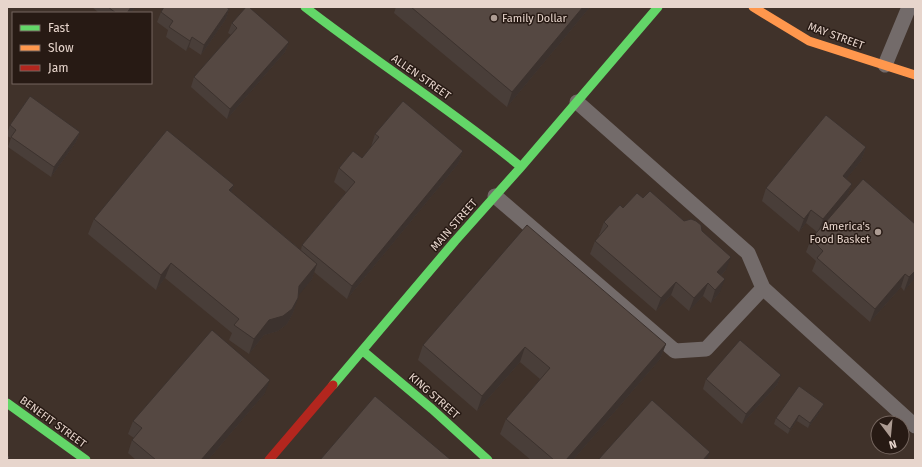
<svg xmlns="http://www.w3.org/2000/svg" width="922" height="467" viewBox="0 0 922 467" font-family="'Fira Sans',sans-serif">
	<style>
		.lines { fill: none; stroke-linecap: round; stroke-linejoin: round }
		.lane { stroke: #736b6a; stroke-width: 15 }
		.fast { stroke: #63d668; stroke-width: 9 }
		.slow { stroke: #ff974d; stroke-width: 9 }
		.jam { stroke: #b3261e; stroke-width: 9 }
		.wall { fill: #493e39 }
		.shaded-wall { fill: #3c322e }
		.building { fill: #554842; stroke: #3c322e }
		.poi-dot { fill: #ad9c93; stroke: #271a14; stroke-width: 1.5 }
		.labels { text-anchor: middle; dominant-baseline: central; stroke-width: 3; stroke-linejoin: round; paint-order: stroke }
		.poi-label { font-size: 11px; fill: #e7d5cc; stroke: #271a14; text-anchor: start }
		.street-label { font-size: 11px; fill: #e7d5cc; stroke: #271a14 }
	</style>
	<rect width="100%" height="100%" fill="#40322a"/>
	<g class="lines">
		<path class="lane" d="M 885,65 L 909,7
			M 577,102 L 748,253 L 763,288 L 915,426
			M 495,196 L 675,351 L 706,349 L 763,288"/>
		<path class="fast" d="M 305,7 C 376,62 452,110 521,167
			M 363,351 L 432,409 L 488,460
			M 333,385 L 455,241 L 521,167 L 658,7
			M 7,403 L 86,460"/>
		<path class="slow" d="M 753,7 L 809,41 L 915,75"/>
		<path class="jam" d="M 269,460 L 333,385"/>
	</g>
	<path class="wall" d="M 92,7 L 135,7 L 131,13 L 99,13 Z
		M 396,7 L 590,7 L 507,107 L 394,13 Z
		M 229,9 L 226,19 L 201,55 L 189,47 L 186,51 L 166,37 L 168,30 L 157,22 L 161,12 Z
		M 232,23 L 289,42 L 285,52 L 227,119 L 191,87 L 194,77 L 231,35 L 228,33 Z
		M 10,125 L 80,132 L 76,142 L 51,177 L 8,147 L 11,138 L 7,136 L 7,134 Z
		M 375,134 L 463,151 L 458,164 L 347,299 L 314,272 L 312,279 L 298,295 L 293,313 L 287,324 L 278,331 L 264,335 L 249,354 L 229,340 L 232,333 L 165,278 L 156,290 L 88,234 L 94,219 L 234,185 L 231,192 L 301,250 L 302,245 L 346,192 L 334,182 L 339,168 L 362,158 L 371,147 Z
		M 866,147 L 861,161 L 846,179 L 852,184 L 847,197 L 839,207 L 915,224 L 915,278 L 904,291 L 901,287 L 870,322 L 812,271 L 816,261 L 806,252 L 811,239 L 817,232 L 806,223 L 799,232 L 762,201 L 766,188 Z
		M 643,198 L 702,231 L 726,270 L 721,276 L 720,292 L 711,303 L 703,296 L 689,311 L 671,295 L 656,311 L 590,254 L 595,241 L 600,236 L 599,235 L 604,222 L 623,208 Z
		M 666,344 L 660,359 L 573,460 L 531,460 L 500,434 L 506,419 L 540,379 L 520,362 L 477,411 L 418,360 L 423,345 Z
		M 781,375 L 777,385 L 742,424 L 703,389 L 706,379 Z
		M 265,393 L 208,460 L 136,460 L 128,453 L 132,440 L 134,438 L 128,434 L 133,421 Z
		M 824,404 L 822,409 L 808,428 L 797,421 L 788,434 L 774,424 L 776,418 Z"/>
	<path class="shaded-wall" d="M 131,7 L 135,7 L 131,13 L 127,13 Z
		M 583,7 L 590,7 L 507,107 L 512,92 Z
		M 229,9 L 226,19 L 201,55 L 204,45 Z
		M 192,37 L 189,47 L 186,51 L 190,41 Z
		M 289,42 L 285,52 L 227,119 L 230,109 Z
		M 80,132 L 76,142 L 51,177 L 54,167 Z
		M 866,147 L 861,161 L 838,189 L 843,176 Z
		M 463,151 L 458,164 L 347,299 L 352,286 Z
		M 852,184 L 847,197 L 818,232 L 823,219 Z
		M 234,185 L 228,200 L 229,190 Z
		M 811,210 L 806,223 L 799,232 L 804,219 Z
		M 731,257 L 726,270 L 712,285 L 717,272 Z
		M 171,263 L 165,278 L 156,290 L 161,275 Z
		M 317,264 L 312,279 L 294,301 L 299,286 Z
		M 915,271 L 915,278 L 904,291 L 909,277 Z
		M 905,274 L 901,287 L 870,322 L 875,309 Z
		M 725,279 L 720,292 L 711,303 L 715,290 Z
		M 676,282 L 671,295 L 656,311 L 661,298 Z
		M 708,283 L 703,296 L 689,311 L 694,298 Z
		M 298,298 L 293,313 L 287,324 L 278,331 L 264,335 L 249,354 L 254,339 L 269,320 Z
		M 666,344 L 660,359 L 573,460 L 566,460 Z
		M 525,347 L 520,362 L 477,411 L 482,396 Z
		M 781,375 L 777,385 L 742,424 L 746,414 Z
		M 270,380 L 265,393 L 208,460 L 201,460 Z
		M 824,404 L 822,409 L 808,428 L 810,423 Z
		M 799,415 L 797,421 L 788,434 L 790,429 Z
		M 710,452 L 707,460 L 703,460 Z"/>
	<path class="building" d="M 108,7 L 131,7 L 127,13 L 116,13 Z
		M 164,7 L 226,7 L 229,9 L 204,45 L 192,37 L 190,41 L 169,27 L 173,21 L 161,12 Z
		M 246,7 L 249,7 L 289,42 L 230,109 L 194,77 L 237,28 L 232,23 Z
		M 411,7 L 583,7 L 512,92 Z
		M 30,96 L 80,132 L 54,167 L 11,137 L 16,130 L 10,125 Z
		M 403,101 L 463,151 L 352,286 L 302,245 L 355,182 L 339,168 L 353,151 L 362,158 L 379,137 L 375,134 Z
		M 826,115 L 866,147 L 843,176 L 852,184 L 823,219 L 811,210 L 804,219 L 766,188 Z
		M 167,130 L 234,185 L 229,190 L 317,264 L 299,286 L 298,298 L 292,309 L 283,316 L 269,320 L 254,339 L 234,325 L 239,319 L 171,263 L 161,275 L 94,219 Z
		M 863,179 L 915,224 L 915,271 L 909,277 L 905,274 L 875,309 L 817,258 L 823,251 L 811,239 Z
		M 650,191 L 684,221 L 691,219 L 696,221 L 701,225 L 702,231 L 731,257 L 717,272 L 725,279 L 715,290 L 708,283 L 694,298 L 676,282 L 661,298 L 595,241 L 608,226 L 604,222 L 620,205 L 623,208 L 637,193 L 643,198 Z
		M 527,225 L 666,344 L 566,460 L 554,460 L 506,419 L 550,368 L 525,347 L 482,396 L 423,345 Z
		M 212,330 L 270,380 L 201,460 L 156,460 L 132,440 L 142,428 L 133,421 Z
		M 740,340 L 781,375 L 746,414 L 706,379 Z
		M 799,386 L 824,404 L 810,423 L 799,415 L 790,429 L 776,418 Z
		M 375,396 L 451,460 L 320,460 Z
		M 652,400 L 710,452 L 703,460 L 598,460 Z
		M 7,455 L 10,457 L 8,460 L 7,460 Z"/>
	<g class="poi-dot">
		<circle cx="494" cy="18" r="4"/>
		<circle cx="878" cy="232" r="4"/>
	</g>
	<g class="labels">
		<g class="poi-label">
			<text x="502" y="18">Family Dollar</text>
			<text x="870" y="226" text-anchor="end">America's<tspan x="870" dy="13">Food Basket</tspan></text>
		</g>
		<g class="street-label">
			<text transform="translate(836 36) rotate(20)">MAY STREET</text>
			<text transform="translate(421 77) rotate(35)">ALLEN STREET</text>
			<text transform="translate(454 225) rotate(-49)">MAIN STREET</text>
			<text transform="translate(434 396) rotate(41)">KING STREET</text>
			<text transform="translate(53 422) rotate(36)">BENEFIT STREET</text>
		</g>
	</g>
	<rect width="922" height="467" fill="none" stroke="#e7d5cc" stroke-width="16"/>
	<rect x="12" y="12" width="140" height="72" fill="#271a14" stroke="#74655e"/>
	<rect x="20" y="25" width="20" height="6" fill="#63d668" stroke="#74655e"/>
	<text x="48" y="32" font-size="12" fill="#e7d5cc">Fast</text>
	<rect x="20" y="45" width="20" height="6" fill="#ff974d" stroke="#74655e"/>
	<text x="48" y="52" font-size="12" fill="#e7d5cc">Slow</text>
	<rect x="20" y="65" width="20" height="6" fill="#b3261e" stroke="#74655e"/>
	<text x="48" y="72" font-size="12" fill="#e7d5cc">Jam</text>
	<g transform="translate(890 435) rotate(164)"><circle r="19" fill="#271a14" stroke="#74655e"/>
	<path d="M0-3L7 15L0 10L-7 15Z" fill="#ad9c93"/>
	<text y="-6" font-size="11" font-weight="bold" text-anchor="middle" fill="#e7d5cc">N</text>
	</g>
</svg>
